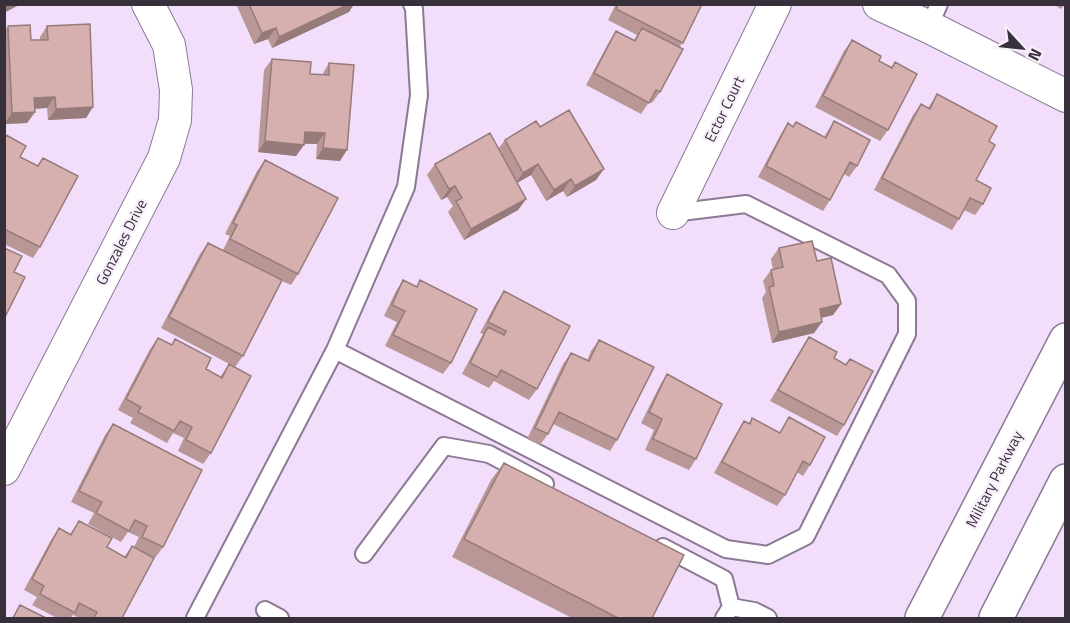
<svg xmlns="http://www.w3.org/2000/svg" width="1070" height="623" viewBox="0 0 1070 623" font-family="'Titillium Web',sans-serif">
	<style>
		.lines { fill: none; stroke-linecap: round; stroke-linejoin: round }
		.service-casing { stroke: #8c7994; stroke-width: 20 }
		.minor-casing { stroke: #8c7994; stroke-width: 34 }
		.secondary-casing { stroke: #8c7994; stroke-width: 36 }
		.service { stroke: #fff; stroke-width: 16 }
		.minor { stroke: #fff; stroke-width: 32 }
		.secondary { stroke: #fff; stroke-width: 33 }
		.wall { fill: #b89796 }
		.shaded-wall { fill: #967b7a }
		.building { fill: #d6b0ae; stroke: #967b7a; stroke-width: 1.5 }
		.labels { text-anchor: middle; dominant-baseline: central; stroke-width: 4.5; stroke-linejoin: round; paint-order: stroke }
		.street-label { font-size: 15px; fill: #372f3a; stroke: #f8effb }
	</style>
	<rect width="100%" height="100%" fill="#f2ddfa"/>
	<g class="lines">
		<g class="service-casing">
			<path id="service" d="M 929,27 L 939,4
				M 335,350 L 406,187 L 419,95 L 414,9 L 412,4
				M 663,547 L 724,579 L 731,607
				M 364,554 L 444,446 L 489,454 L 545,484
				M 265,610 L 280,618
				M 195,618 L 335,350 L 726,549 L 768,555 L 806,536 L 907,334 L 907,301 L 888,275 L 746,204 L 673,213
				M 724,618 L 731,607 L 754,611 L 768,618"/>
		</g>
		<g class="minor-casing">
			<path id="minor" d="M 879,4 L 929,27 L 1066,96
				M 673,213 L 775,4
				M 4,469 L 164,158 L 175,120 L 176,90 L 169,45 L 148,4"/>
		</g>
		<g class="secondary-casing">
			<path id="secondary" d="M 922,618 L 1066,340
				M 996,618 L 1066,481"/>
		</g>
		<use href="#service" class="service"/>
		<use href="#minor" class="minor"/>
		<use href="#secondary" class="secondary"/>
	</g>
	<path class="wall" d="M 236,4 L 354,4 L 349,12 L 272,48 L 268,39 L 254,44 Z
		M 616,4 L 702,4 L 680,47 L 660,92 L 652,103 L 649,102 L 641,114 L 586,85 L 609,42 L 616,31 L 634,40 L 637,35 L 608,20 Z
		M 1053,4 L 1065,4 L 1061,9 Z
		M 8,26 L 31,40 L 40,40 L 40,37 L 47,26 L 93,107 L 86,118 L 48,120 L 47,108 L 34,109 L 35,112 L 27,123 L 4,124 L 4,32 Z
		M 852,40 L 879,61 L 892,67 L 895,62 L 888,130 L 880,141 L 815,107 L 844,51 Z
		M 272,59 L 310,74 L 322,75 L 329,63 L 340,161 L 316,159 L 317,144 L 304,144 L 296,156 L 258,152 L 264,70 Z
		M 937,94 L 989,141 L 976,180 L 983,204 L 975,215 L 964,210 L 959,219 L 952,230 L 874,190 L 913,115 L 921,104 L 928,108 Z
		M 834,121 L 857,166 L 849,177 L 844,174 L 830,200 L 823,211 L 758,177 L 781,134 L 788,123 L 793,126 L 796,122 L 824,137 Z
		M 540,127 L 596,180 L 567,197 L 563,191 L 546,201 L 531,175 L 517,183 L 526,199 L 518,210 L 464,240 L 448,212 L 453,206 L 447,197 L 441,200 L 427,175 L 435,164 L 498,149 L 505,140 Z
		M 4,138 L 20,157 L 37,166 L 43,158 L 40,247 L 33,258 L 4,244 Z
		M 265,160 L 298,274 L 291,285 L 282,281 L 243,356 L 235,367 L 161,328 L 200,254 L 208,243 L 223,250 L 230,236 L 225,234 L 257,171 Z
		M 779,248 L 817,261 L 841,304 L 833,315 L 821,318 L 822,322 L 814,333 L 772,343 L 762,298 L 766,292 L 763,281 L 771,270 L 773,270 L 771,259 Z
		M 403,280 L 416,287 L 420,280 L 451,363 L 443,374 L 385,346 L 397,322 L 384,316 L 396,291 Z
		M 504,291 L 537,389 L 529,400 L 494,381 L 489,388 L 462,374 L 483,334 L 480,333 L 496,303 Z
		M 809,337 L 834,358 L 845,365 L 850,359 L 844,425 L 837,436 L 770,401 L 802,348 Z
		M 158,338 L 171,345 L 175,339 L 206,369 L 220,377 L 229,364 L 211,453 L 203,464 L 178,451 L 184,438 L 173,433 L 167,443 L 130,423 L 133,418 L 118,410 L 150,349 Z
		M 599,340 L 617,440 L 610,451 L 553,424 L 548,434 L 540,445 L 527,439 L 563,364 L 571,353 L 587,361 L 591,351 Z
		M 667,374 L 696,459 L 689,470 L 645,450 L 654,430 L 641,423 L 660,385 Z
		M 789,417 L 810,465 L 803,476 L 797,472 L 785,495 L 777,506 L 714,473 L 737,432 L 744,421 L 749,423 L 752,418 L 779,433 Z
		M 113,424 L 163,547 L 155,558 L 154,558 L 122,618 L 80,618 L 73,615 L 70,618 L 57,618 L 32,605 L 37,597 L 24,590 L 51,540 L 59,528 L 70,534 L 79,521 L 107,547 L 124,557 L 132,546 L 134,547 L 139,537 L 128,532 L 121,542 L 88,524 L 94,513 L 71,502 L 105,435 Z
		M 504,463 L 652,618 L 572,618 L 452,557 L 491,480 Z"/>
	<path class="shaded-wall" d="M 8,4 L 21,4 L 4,13 L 4,6 Z
		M 349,4 L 354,4 L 349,12 L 272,48 L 279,37 Z
		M 276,28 L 268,39 L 254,44 L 262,33 Z
		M 55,97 L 47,108 L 26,109 L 34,98 Z
		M 93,107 L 86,118 L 48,120 L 56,109 Z
		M 35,112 L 27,123 L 4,124 L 12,113 Z
		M 305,132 L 325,133 L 317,144 L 297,143 Z
		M 265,141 L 304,145 L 296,156 L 258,152 Z
		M 323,148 L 347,150 L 340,161 L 316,159 Z
		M 538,164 L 531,175 L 515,184 L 523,173 Z
		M 604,169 L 596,180 L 567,197 L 575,186 Z
		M 571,179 L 563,191 L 546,201 L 554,190 Z
		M 455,186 L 447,197 L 441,200 L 449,189 Z
		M 526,199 L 518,210 L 464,240 L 471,229 Z
		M 841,304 L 833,315 L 812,320 L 820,309 Z
		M 822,322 L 814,333 L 772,343 L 779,332 Z"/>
	<path class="building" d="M 249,4 L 349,4 L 279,37 L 276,28 L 262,33 Z
		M 618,4 L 702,4 L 683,43 L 616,9 Z
		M 90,24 L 93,107 L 56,109 L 55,97 L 34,98 L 35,112 L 12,113 L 8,26 L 30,25 L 31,40 L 48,40 L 47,26 Z
		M 642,28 L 683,49 L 660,92 L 656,90 L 649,103 L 594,73 L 616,31 L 635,41 Z
		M 852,40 L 881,56 L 879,61 L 892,68 L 895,62 L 917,74 L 888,130 L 823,96 Z
		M 272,59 L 311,62 L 310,74 L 329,75 L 329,63 L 354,65 L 347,150 L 323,148 L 325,133 L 305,132 L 304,145 L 265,141 Z
		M 937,94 L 997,126 L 989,141 L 995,145 L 976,180 L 991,188 L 983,204 L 970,198 L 959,219 L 882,178 L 921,104 L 930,109 Z
		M 569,110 L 604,169 L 575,186 L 571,179 L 554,190 L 538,164 L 523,173 L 505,140 L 536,121 L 540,127 Z
		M 834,121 L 870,140 L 857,166 L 850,162 L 830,200 L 766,166 L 788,123 L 793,127 L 796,122 L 826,138 Z
		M 490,133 L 526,199 L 471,229 L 456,201 L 462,198 L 455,186 L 449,189 L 435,164 Z
		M 6,135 L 26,146 L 20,157 L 38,166 L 43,158 L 78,176 L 40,247 L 4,229 L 4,138 Z
		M 265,160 L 338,198 L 298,274 L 230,239 L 237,225 L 233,223 Z
		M 812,241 L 817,261 L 831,258 L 841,304 L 820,309 L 822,322 L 779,332 L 769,287 L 774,286 L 771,270 L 783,267 L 779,248 Z
		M 208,243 L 282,280 L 243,356 L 169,317 Z
		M 4,248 L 22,256 L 14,272 L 25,277 L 4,319 Z
		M 403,280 L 417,287 L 420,280 L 477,309 L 451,363 L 393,335 L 405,311 L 392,305 Z
		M 504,291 L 570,326 L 537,389 L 501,370 L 497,377 L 470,363 L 488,327 L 504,335 L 506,331 L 488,322 Z
		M 809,337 L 837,352 L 834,358 L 846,365 L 850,359 L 873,371 L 844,425 L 778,390 Z
		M 158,338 L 172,345 L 175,339 L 211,358 L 206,369 L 222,378 L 229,364 L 251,376 L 211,453 L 186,440 L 192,427 L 180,421 L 174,431 L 138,412 L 141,407 L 126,399 Z
		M 599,340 L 654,367 L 617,440 L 559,412 L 548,434 L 535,428 L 571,353 L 589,361 Z
		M 667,374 L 722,404 L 696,459 L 653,439 L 662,419 L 649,412 Z
		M 789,417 L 825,437 L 810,465 L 803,461 L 785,495 L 722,462 L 744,421 L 750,424 L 752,418 L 780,433 Z
		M 113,424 L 202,470 L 163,547 L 142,537 L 147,526 L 135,520 L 129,531 L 96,513 L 102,502 L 79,491 Z
		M 504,463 L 684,555 L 652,618 L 618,618 L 464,539 Z
		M 79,521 L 112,538 L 107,547 L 126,558 L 132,546 L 154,558 L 122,618 L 94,618 L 97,612 L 79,603 L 75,613 L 40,594 L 44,586 L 32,579 L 59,528 L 71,535 Z
		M 20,605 L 46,618 L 13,618 Z"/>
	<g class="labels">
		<g class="street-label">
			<text transform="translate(724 109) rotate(-64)">Ector Court</text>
			<text transform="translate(121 242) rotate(-63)">Gonzales Drive</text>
			<text transform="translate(994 479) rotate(-63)">Military Parkway</text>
		</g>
	</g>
	<rect width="1070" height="623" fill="none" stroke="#372f3a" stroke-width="12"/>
	<g transform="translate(1022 48) rotate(117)" stroke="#f8effb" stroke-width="4.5" paint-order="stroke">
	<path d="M0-4.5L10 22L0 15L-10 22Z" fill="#372f3a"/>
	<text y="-9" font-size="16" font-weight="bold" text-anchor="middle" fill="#372f3a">N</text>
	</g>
</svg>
